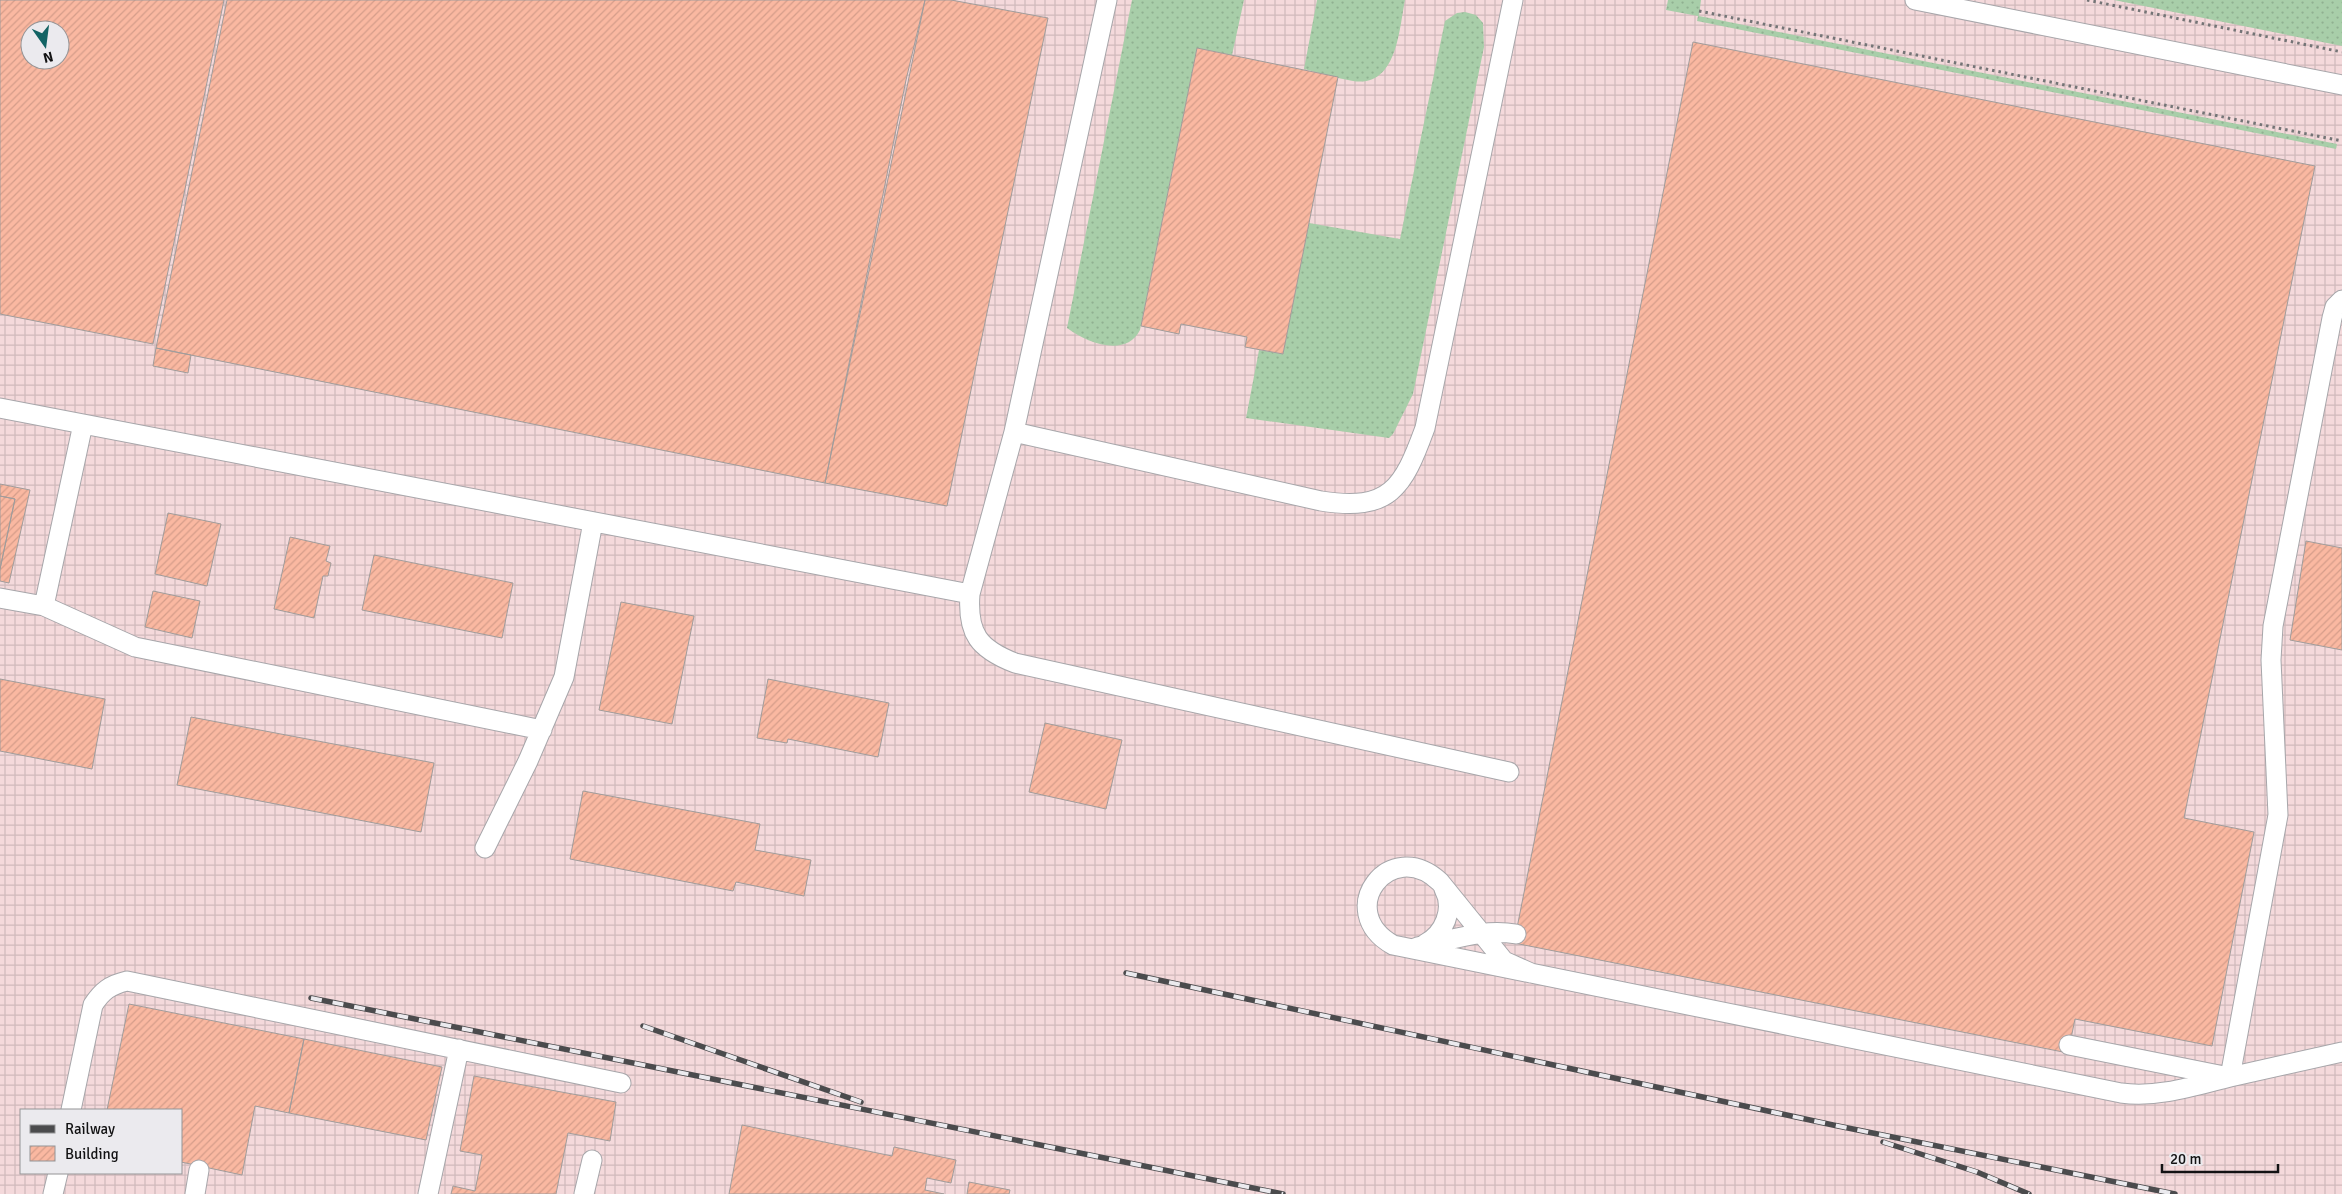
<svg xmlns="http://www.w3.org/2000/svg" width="2342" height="1194" viewBox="0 0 2342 1194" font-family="Signika,sans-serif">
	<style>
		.industrial { fill: url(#industrial-grid); fill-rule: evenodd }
		.grass { fill: url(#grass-dots) }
		.building { fill: url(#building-hatch); stroke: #a09c9b; fill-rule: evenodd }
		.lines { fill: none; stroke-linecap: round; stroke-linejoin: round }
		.lane-casing { stroke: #a7a6aa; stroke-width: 21 }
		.path { stroke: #747476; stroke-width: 3; stroke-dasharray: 2.5 4; stroke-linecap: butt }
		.lane { stroke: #fff; stroke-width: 19 }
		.rail-casing { stroke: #4b4b4d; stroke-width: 5.5 }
		.rail { stroke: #ebeaee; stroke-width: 4; stroke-dasharray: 11; stroke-linecap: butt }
	</style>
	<defs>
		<pattern id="industrial-grid" width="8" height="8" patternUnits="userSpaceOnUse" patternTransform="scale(1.25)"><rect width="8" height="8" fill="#f4d9db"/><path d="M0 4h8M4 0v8" fill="none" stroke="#d0b9bb"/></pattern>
		<pattern id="grass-dots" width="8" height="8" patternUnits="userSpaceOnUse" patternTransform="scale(1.25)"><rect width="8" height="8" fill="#a8cea9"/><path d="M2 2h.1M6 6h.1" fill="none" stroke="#90b091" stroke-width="1.8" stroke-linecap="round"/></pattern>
		<pattern id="building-hatch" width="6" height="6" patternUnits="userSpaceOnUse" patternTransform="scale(1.25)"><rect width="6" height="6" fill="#fab8a1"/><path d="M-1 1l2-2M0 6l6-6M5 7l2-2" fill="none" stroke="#d59d8a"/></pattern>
	</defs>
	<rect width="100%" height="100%" fill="#ebeaee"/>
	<path class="industrial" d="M 0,0 L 2342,0 L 2342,1194 L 0,1194 ZM 30,30 L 60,30 L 60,60 L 30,60 ZM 21,1110 L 181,1110 L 181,1173 L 21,1173 Z"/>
	<path class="grass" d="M 1132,0 L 1244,0 L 1232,55 L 1197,48 L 1140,330 C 1126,358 1087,343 1067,328 Z
		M 1317,0 L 1405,0 C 1399,30 1397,88 1353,81 C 1336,78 1320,73 1304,69 Z
		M 1668,0 L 1701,0 L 1699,16 L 2337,144 L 2336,149 L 1697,21 L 1698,16 L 1666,10 Z
		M 2114,0 L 2342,0 L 2342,46 Z
		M 1465,12 L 1476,15 L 1483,23 L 1484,47 L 1413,394 L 1393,434 L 1389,438 L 1246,418 L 1259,350 L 1283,354 L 1309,223 L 1400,239 L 1445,21 L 1457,13 Z"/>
	<path class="building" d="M 0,0 L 224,0 L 153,344 L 0,314 ZM 30,30 L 60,30 L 60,60 L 30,60 Z
		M 227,0 L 925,0 L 906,80 L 825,483 L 156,348 Z
		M 925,0 L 951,0 L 1048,18 L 947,506 L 825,483 Z
		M 1693,42 L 2315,166 L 2184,818 L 2254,832 L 2212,1046 L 2075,1019 L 2068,1053 L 1514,943 Z
		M 1197,48 L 1338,77 L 1283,354 L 1245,347 L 1247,337 L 1181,324 L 1179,334 L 1141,326 Z
		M 156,348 L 191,355 L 188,373 L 153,366 Z
		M 0,484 L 30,490 L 9,583 L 0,581 L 0,569 L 15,499 L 0,496 Z
		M 0,496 L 15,499 L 0,569 Z
		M 168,513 L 221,524 L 207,586 L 155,574 Z
		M 290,537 L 330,546 L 326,561 L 331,563 L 328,576 L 323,576 L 314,618 L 274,609 Z
		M 2306,541 L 2342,548 L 2342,650 L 2290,640 Z
		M 374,555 L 513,583 L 502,638 L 362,610 Z
		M 153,591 L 200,601 L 192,638 L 145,627 Z
		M 621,602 L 694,616 L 672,724 L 599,710 Z
		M 0,679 L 105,699 L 92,769 L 0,751 Z
		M 768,679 L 889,703 L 878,757 L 788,739 L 787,743 L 757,738 Z
		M 191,717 L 434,763 L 421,832 L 177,785 Z
		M 1045,723 L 1122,740 L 1106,809 L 1029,792 Z
		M 583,791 L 760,824 L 755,850 L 811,860 L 804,896 L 736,882 L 733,891 L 570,859 Z
		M 129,1004 L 304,1039 L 289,1113 L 255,1106 L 242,1175 L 181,1162 L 181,1110 L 107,1110 Z
		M 304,1039 L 442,1067 L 426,1140 L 289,1113 Z
		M 474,1076 L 616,1102 L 610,1141 L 568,1133 L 556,1194 L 451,1194 L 453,1186 L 475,1191 L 482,1155 L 460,1151 Z
		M 742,1125 L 892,1156 L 894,1147 L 956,1160 L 951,1183 L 927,1178 L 925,1190 L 944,1194 L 729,1194 Z
		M 969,1182 L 1010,1190 L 1009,1194 L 967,1194 Z"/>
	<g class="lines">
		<g class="lane-casing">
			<path id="lane" d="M 1915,0 L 2342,85
				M 2342,300 L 2335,307 L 2332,318 L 2273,626 L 2271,660 L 2278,815 L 2230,1077 L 2342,1052
				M 0,408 L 970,594 C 967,634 979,649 1015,663 L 1509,772
				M 1014,432 L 1321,501 C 1390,512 1403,488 1425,428 L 1513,0
				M 970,594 L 1014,432 L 1107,0
				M 0,598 L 44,606 L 135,647 L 542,730
				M 44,606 L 83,424
				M 485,848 L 528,761 L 564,677 L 593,522
				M 1425,944 C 1444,934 1455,909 1444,889
				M 1417,947 C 1451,941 1481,928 1516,934
				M 1531,973 L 1504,961 L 1440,882 C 1390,835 1333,911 1393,945 L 2121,1093 C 2158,1098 2194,1086 2230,1077
				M 2069,1045 L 2224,1076
				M 71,1110 L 93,1005 C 102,991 110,985 127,981 L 621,1083
				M 53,1194 L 58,1173
				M 195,1194 L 199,1170
				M 428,1194 L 459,1049
				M 584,1194 L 592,1160"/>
		</g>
		<path class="path" d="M 2087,0 L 2342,52
			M 1699,11 L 2342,141"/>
		<use href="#lane" class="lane"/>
		<g class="rail-casing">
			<path id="rail" d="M 1126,973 L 1833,1125 L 2175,1194
				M 311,998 L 1283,1194
				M 643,1026 L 861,1102
				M 1883,1142 L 1977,1172 L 2029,1194"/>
		</g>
		<use href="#rail" class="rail"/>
	</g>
	<rect x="20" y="1109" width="162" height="65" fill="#ebeaee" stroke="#949496"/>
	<rect x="30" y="1125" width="25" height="8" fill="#4b4b4d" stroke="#949496"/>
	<text x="65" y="1134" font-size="15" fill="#121213">Railway</text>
	<rect x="30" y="1146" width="25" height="15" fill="url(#building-hatch)" stroke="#949496"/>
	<text x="65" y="1159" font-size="15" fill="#121213">Building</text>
	<g transform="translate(45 45) rotate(166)"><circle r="24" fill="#ebeaee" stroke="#949496"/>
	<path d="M0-4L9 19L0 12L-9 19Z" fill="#126364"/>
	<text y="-8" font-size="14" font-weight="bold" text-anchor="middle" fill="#121213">N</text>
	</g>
	<path d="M2162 1164v8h116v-8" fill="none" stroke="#121213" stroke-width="2.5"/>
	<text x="2170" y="1164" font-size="15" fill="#121213" stroke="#ebeaee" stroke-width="4" paint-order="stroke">20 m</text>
</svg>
